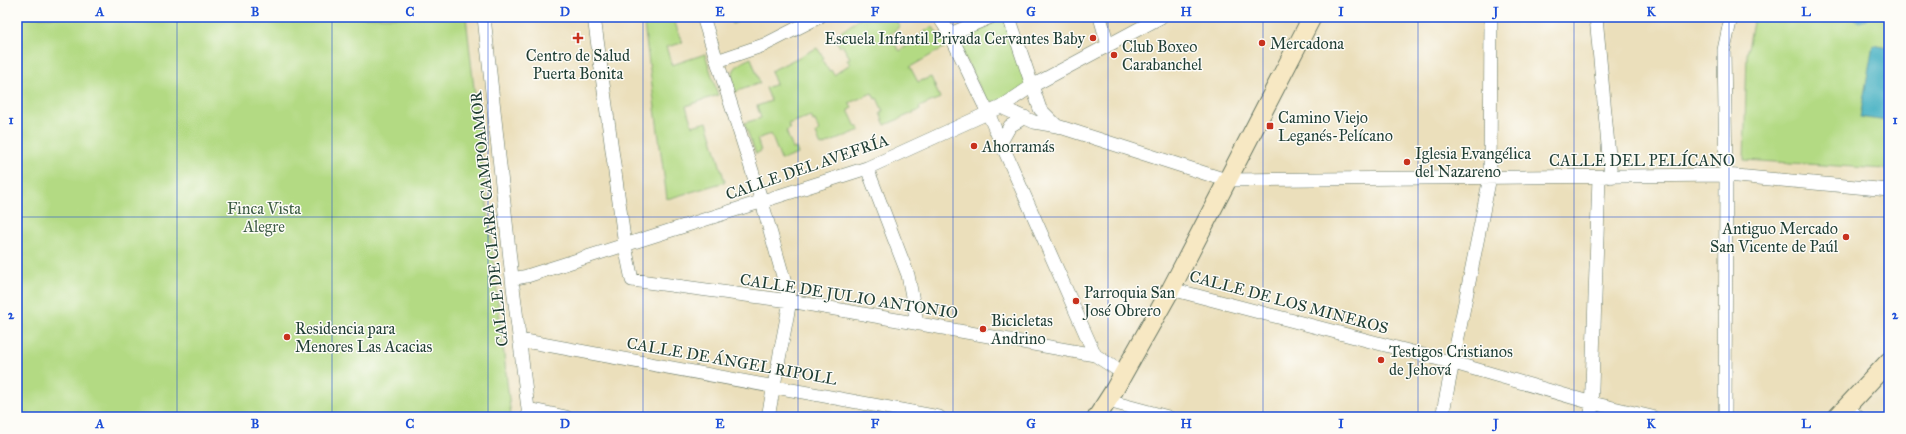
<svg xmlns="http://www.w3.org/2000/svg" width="1906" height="434" viewBox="0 0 1906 434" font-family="'IM FELL Great Primer',serif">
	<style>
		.green { fill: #b3da83; stroke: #698c5c }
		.water { fill: #45b0c2; stroke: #32767b }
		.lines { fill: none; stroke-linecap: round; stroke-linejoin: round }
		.street-casing { stroke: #667663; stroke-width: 14 }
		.secondary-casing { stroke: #667663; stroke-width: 20 }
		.street { stroke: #fff; stroke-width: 13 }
		.secondary { stroke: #f7e8c3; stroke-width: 18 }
		.grid { fill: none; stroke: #1d4ed8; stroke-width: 1; stroke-opacity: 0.55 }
		.poi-dot { fill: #c8321e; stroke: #fdfcf7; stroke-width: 1.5 }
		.labels { text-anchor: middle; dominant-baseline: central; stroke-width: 3; stroke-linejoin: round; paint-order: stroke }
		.poi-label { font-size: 16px; fill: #1f3d34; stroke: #fdfcf7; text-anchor: start }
		.street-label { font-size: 16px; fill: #1f3d34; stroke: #fdfcf7 }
		.park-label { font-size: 16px; fill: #3d5c44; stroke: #fdfcf7 }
		.neatline { fill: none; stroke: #1d4ed8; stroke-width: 1.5 }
		.grid-label { font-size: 13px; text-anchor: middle; font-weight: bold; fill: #1d4ed8 }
	</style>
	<rect width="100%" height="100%" fill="#fdfcf7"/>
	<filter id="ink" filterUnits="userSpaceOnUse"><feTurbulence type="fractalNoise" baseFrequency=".025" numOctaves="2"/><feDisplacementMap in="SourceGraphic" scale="8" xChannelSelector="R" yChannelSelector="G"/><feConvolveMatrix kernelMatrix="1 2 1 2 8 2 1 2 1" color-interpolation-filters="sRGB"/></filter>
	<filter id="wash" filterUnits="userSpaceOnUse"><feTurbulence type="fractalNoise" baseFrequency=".012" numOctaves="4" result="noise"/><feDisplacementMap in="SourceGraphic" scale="16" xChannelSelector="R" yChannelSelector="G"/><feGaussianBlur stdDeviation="0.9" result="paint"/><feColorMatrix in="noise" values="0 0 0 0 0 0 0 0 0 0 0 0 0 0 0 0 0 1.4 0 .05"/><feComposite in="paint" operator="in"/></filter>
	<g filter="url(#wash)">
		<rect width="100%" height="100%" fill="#ebdfbb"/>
		<path class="green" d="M 17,17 L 466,17 L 511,417 L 17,417 Z
			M 643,17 L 673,17 L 682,43 L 666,47 L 672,65 L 705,54 L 718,95 L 686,106 L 692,126 L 707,122 L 725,182 L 667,199 Z
			M 730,17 L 748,17 L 732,24 Z
			M 862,17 L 893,17 L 900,26 L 888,36 L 900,51 L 932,26 L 947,46 L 910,67 L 918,82 L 931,77 L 940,98 L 919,107 L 920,110 L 885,125 L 880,113 L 883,111 L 877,98 L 875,99 L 872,93 L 849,103 L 852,108 L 848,110 L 856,127 L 858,127 L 860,130 L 821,146 L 816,133 L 819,131 L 815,120 L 813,121 L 811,116 L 788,124 L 790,129 L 786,131 L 793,149 L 796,148 L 798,154 L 781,160 L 771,134 L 757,139 L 761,151 L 756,154 L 744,123 L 761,118 L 757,106 L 771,101 L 766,88 L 776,84 L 771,71 L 817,48 L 824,58 L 822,60 L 829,71 L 831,70 L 834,75 L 850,64 L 847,60 L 850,58 L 842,45 L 840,47 L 834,37 Z
			M 998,17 L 1004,17 L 1028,85 L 1000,103 L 986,100 L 955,38 Z
			M 1754,17 L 1889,17 L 1889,147 L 1885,169 L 1744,160 L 1747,54 Z
			M 751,58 L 760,83 L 735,92 C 729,73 732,66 751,58 Z"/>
		<path class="water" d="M 1851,17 L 1869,17 L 1866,20 L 1859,22 Z
			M 1873,45 L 1889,48 L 1889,112 L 1887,121 L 1860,117 Z"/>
	</g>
	<g filter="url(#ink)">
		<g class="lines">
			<g class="street-casing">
				<path id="street" d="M 484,17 L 513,287 L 529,417
					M 594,17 L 625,246 L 632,280 L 790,301 L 1095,355
					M 703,17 L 762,202 L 790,301 L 768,417
					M 939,17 L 950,34 L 988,113 L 1095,355 L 1124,374
					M 1009,17 L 1040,109 L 1057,126
					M 1100,17 L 1108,45
					M 1596,17 L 1611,177
					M 950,34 L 991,17
					M 717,61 L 764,45 L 819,17
					M 1001,107 L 1034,122 L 1057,126 L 1226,180 L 1726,175 L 1889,190
					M 1001,142 L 1010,126 L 1025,117
					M 867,168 L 908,275 L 917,323
					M 512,279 L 527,276 L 867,168 L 1001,107 L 1032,86 L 1161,17
					M 1171,289 L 1454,363 L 1592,403 L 1652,417
					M 520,340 L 939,417
					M 1108,401 L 1168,417
					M 1847,407 L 1858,417
					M 528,409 L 566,417
					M 1442,417 L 1490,177 L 1491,17
					M 1591,417 L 1599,177
					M 1725,417 L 1726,175 L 1724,50 L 1731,17"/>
			</g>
			<g class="secondary-casing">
				<path id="secondary" d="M 1097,417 L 1113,392 L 1171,289 L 1312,17
					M 1837,417 L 1889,361"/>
			</g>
			<use href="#street" class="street"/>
			<use href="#secondary" class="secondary"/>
		</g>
	</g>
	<path class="grid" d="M 177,17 L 177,417M 332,17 L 332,417M 488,17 L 488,417M 643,17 L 643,417M 798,17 L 798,417M 953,17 L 953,417M 1108,17 L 1108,417M 1263,17 L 1263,417M 1418,17 L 1418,417M 1574,17 L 1574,417M 1729,17 L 1729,417M 17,217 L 1889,217"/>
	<g class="poi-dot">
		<path d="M576 32h4v4h4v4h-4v4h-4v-4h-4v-4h4z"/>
		<circle cx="1093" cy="38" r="4"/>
		<circle cx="1262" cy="43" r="4"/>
		<circle cx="1114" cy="55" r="4"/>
		<rect x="1266" y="122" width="8" height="8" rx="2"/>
		<circle cx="974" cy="146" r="4"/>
		<circle cx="1407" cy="162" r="4"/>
		<circle cx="1846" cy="237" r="4"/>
		<circle cx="1076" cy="301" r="4"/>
		<circle cx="983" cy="329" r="4"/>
		<circle cx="287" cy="337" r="4"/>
		<circle cx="1381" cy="360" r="4"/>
	</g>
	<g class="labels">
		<g class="poi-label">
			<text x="1085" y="38" text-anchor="end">Escuela Infantil Privada Cervantes Baby</text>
			<text x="1270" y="43">Mercadona</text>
			<text x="1122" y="46">Club Boxeo<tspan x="1122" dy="18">Carabanchel</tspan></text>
			<text x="578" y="55" text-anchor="middle">Centro de Salud<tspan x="578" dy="18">Puerta Bonita</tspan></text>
			<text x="1278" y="117">Camino Viejo<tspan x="1278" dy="18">Leganés-Pelícano</tspan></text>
			<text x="982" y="146">Ahorramás</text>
			<text x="1415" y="153">Iglesia Evangélica<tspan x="1415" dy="18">del Nazareno</tspan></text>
			<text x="1838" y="228" text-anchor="end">Antiguo Mercado<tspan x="1838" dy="18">San Vicente de Paúl</tspan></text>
			<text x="1084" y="292">Parroquia San<tspan x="1084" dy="18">José Obrero</tspan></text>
			<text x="991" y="320">Bicicletas<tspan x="991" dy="18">Andrino</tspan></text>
			<text x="295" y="328">Residencia para<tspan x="295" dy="18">Menores Las Acacias</tspan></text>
			<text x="1389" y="351">Testigos Cristianos<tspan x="1389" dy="18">de Jehová</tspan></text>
		</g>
		<g class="street-label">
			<text x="1642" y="160">CALLE DEL PELÍCANO</text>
			<text transform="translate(807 167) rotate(-19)">CALLE DEL AVEFRÍA</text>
			<text transform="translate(489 219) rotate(-96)">CALLE DE CLARA CAMPOAMOR</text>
			<text transform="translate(849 296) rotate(9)">CALLE DE JULIO ANTONIO</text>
			<text transform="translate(1289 302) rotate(15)">CALLE DE LOS MINEROS</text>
			<text transform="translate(732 361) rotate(10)">CALLE DE ÁNGEL RIPOLL</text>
		</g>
		<g class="park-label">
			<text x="264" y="208">Finca Vista<tspan x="264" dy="18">Alegre</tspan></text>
		</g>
	</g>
	<rect width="1906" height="434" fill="none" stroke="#fdfcf7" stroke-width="44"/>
	<rect x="22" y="22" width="1862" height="390" class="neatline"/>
	<g class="grid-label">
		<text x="100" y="16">A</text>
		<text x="255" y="16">B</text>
		<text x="410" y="16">C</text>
		<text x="565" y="16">D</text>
		<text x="720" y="16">E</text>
		<text x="875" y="16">F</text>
		<text x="1031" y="16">G</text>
		<text x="1186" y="16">H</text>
		<text x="1341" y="16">I</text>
		<text x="1496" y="16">J</text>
		<text x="1651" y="16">K</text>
		<text x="1806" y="16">L</text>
		<text x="11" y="124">1</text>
		<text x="1895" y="124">1</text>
		<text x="11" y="319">2</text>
		<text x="1895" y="319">2</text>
		<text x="100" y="428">A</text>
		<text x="255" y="428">B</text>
		<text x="410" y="428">C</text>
		<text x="565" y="428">D</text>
		<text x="720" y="428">E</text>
		<text x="875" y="428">F</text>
		<text x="1031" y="428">G</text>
		<text x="1186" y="428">H</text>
		<text x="1341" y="428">I</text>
		<text x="1496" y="428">J</text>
		<text x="1651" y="428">K</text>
		<text x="1806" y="428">L</text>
	</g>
</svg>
